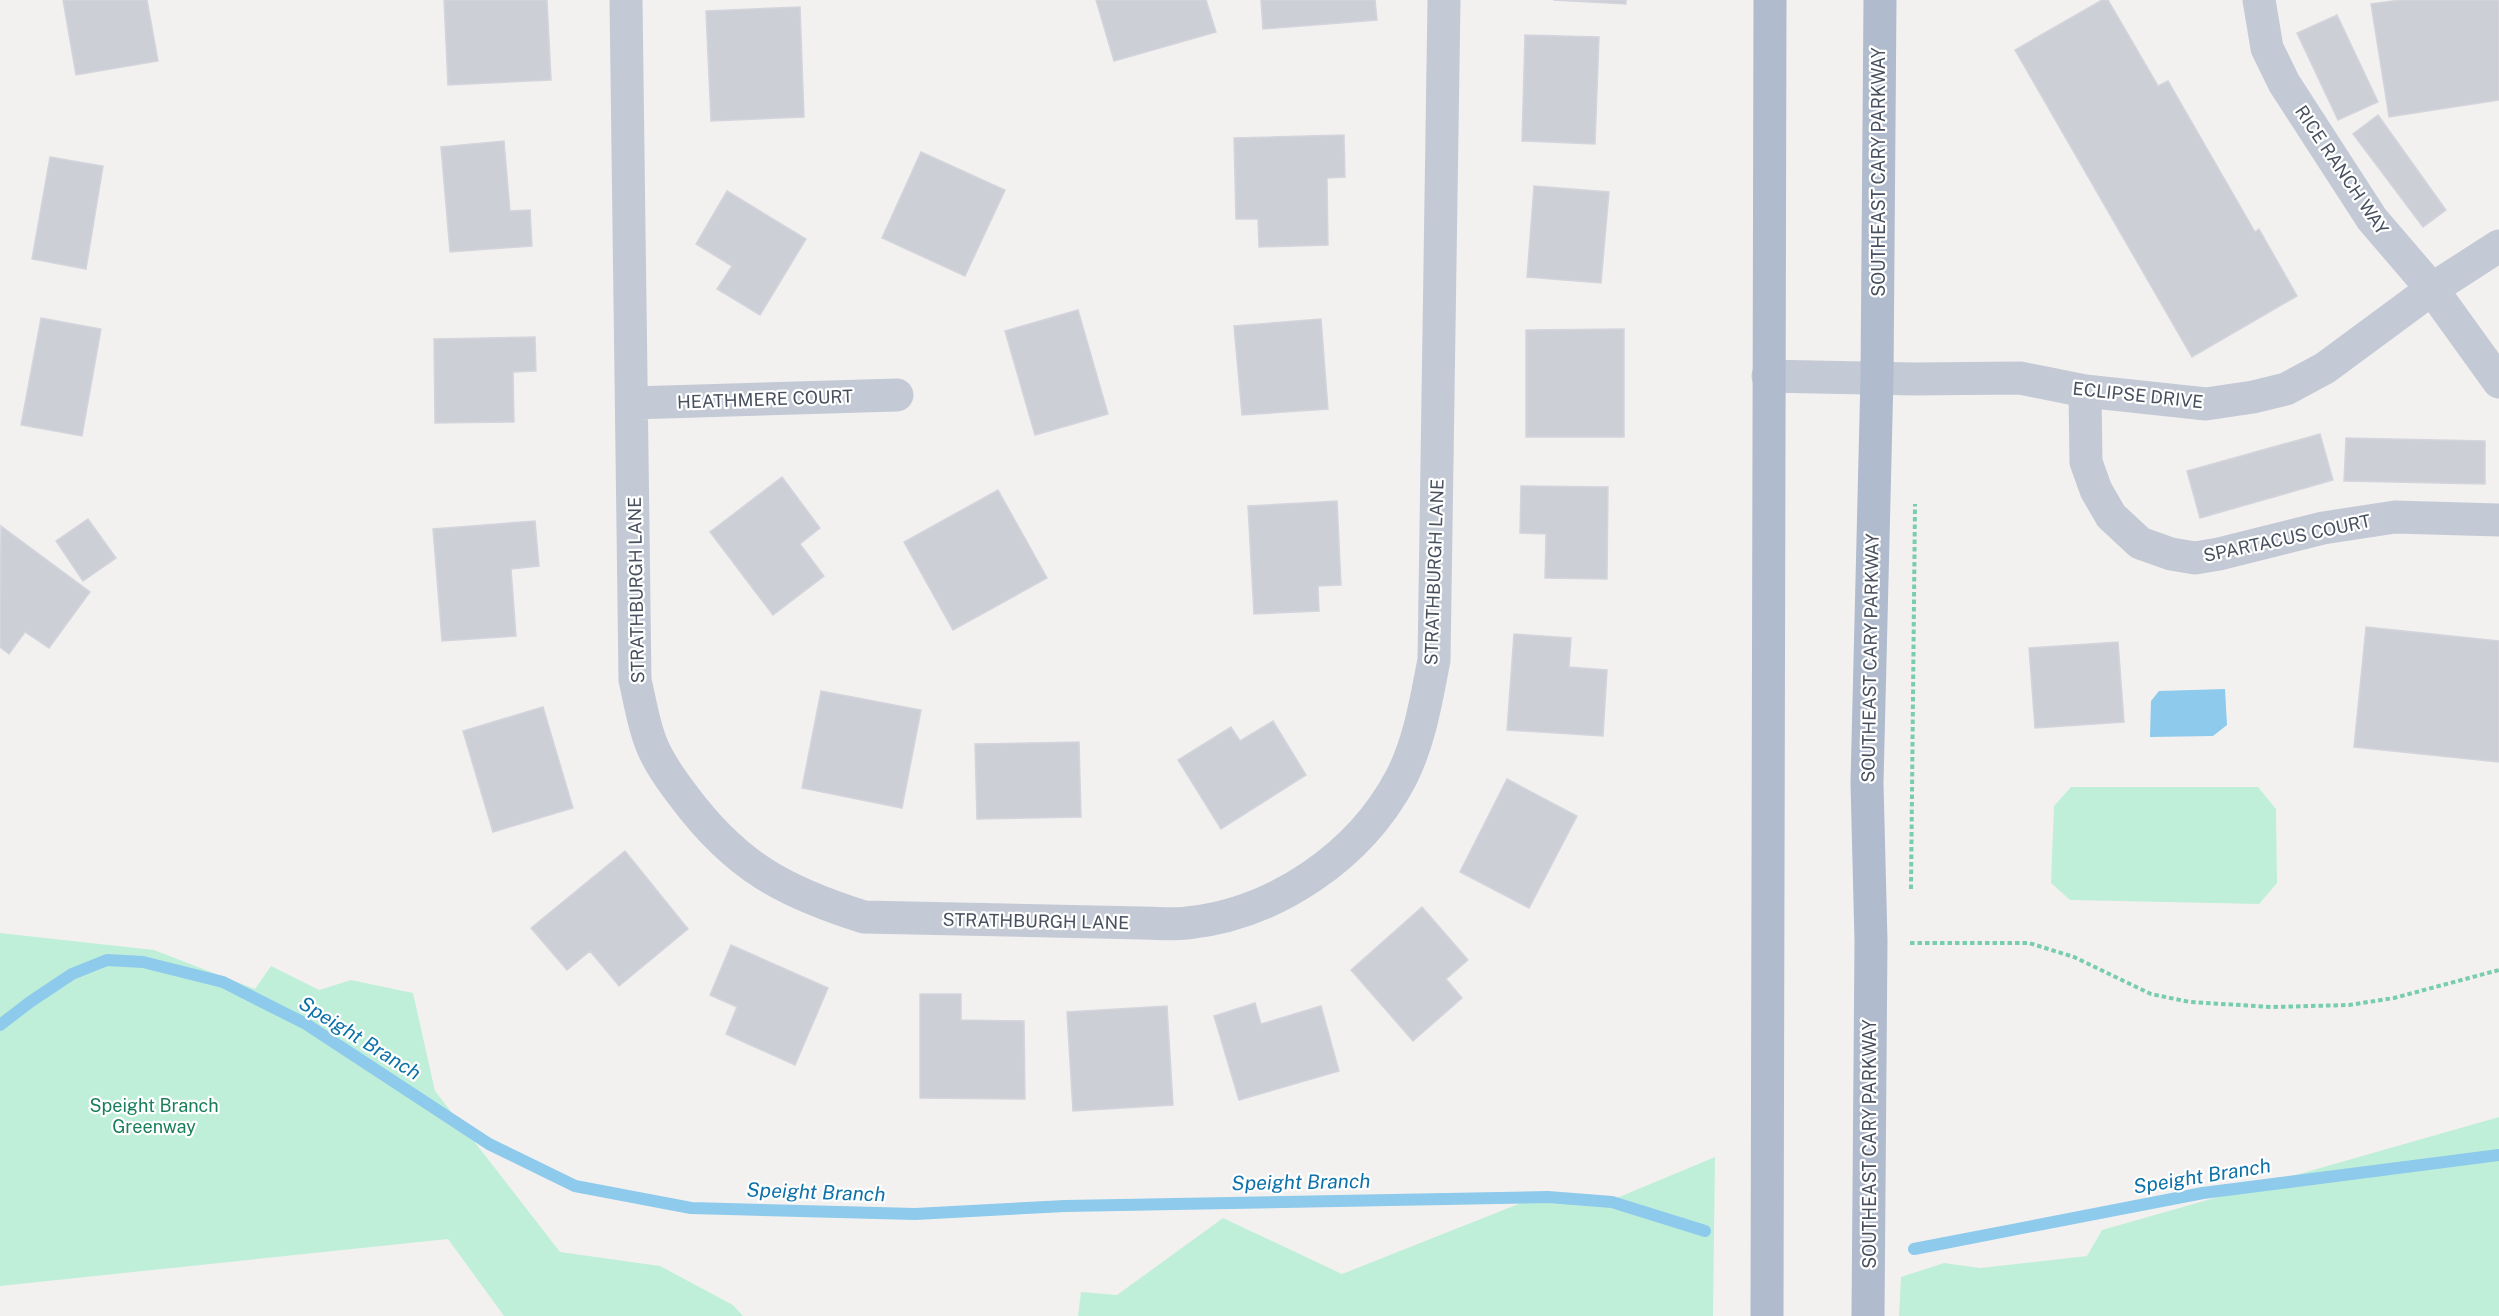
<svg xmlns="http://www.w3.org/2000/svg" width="2499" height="1316" viewBox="0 0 2499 1316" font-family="'Public Sans',sans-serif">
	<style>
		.green { fill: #c0efd9 }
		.water { fill: #8ecaeb }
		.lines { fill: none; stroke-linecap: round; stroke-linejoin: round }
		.stream { stroke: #8ecaeb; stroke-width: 12 }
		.building { fill: #cccfd6; stroke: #d4d5dc; stroke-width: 1.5 }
		.path { stroke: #78cdb0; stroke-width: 4; stroke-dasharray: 4.5 3; stroke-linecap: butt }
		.minor { stroke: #c4cad5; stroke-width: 33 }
		.major { stroke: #b0bbce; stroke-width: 33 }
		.labels { text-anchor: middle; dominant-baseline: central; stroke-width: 4.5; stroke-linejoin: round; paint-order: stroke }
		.street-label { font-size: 18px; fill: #48505e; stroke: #fff }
		.park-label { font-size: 18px; fill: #197f5b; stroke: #fff }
		.water-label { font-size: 20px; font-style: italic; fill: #0e72aa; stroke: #fff }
	</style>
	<rect width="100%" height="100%" fill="#f3f1f0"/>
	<path class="green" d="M 2071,787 L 2258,787 L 2276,809 L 2277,883 L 2259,904 L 2070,900 L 2051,883 L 2054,806 Z
		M 0,933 L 154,950 L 255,989 L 271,966 L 319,990 L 351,980 L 413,993 L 435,1091 L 560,1252 L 660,1266 L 733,1305 L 743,1316 L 504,1316 L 448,1239 L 0,1286 Z
		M 2499,1117 L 2499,1316 L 1899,1316 L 1901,1277 L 1944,1263 L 1980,1268 L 2087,1256 L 2102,1230 Z
		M 1715,1157 L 1713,1316 L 1078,1316 L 1081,1292 L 1117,1295 L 1223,1218 L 1342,1274 L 1536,1197 L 1600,1205 Z"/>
	<path class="water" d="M 2225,689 L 2227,725 L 2213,736 L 2150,737 L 2151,701 L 2159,691 Z"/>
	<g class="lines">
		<path class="stream" d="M 0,1025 L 30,1002 L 72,974 L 107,960 L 143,962 L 223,982 L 306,1024 L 489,1144 L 575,1186 L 691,1208 L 915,1214 L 1065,1206 L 1548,1197 L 1612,1202 L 1705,1231
			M 1914,1249 L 2203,1193 L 2499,1155"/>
	</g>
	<path class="building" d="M 63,0 L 147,0 L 158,61 L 76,75 Z
		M 444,0 L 547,0 L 551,80 L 448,85 Z
		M 1096,0 L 1206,0 L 1216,32 L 1114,61 Z
		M 1261,0 L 1375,0 L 1377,20 L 1263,29 Z
		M 1553,0 L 1626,0 L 1626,4 Z
		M 2102,0 L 2108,0 L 2158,86 L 2168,81 L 2255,232 L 2259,229 L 2297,296 L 2192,357 L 2015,50 Z
		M 2400,0 L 2499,0 L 2499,100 L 2389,117 L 2371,4 Z
		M 800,7 L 804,117 L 711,121 L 706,11 Z
		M 2337,15 L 2378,102 L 2338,120 L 2297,33 Z
		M 1525,35 L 1599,37 L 1595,144 L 1522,141 Z
		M 2378,115 L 2446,210 L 2423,227 L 2353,134 Z
		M 1344,135 L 1345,177 L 1327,178 L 1328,245 L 1259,247 L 1258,219 L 1236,219 L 1234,138 Z
		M 504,141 L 510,211 L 530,210 L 532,246 L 450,252 L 441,147 Z
		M 921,152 L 1005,190 L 965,276 L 882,238 Z
		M 50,157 L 103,166 L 86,269 L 32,259 Z
		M 1534,186 L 1609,192 L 1601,283 L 1527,277 Z
		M 727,191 L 806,239 L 760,315 L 717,289 L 732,266 L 696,244 Z
		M 1078,310 L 1108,414 L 1035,435 L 1005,331 Z
		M 41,318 L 101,329 L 82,436 L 21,425 Z
		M 1321,319 L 1328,409 L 1242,415 L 1234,326 Z
		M 1624,329 L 1624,437 L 1526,437 L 1526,330 Z
		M 535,337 L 536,371 L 513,372 L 514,422 L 435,423 L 434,339 Z
		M 2320,434 L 2333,480 L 2200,518 L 2187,471 Z
		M 2346,438 L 2485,441 L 2485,484 L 2344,481 Z
		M 782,477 L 820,528 L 800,544 L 824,576 L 773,615 L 710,532 Z
		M 1521,486 L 1608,487 L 1607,579 L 1545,578 L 1546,534 L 1520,533 Z
		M 998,490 L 1047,578 L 953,630 L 904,542 Z
		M 1337,501 L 1341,585 L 1318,586 L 1319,611 L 1254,614 L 1248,506 Z
		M 88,519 L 116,558 L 83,581 L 56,541 Z
		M 535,521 L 539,566 L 511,569 L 516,636 L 442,641 L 433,529 Z
		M 1,526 L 90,592 L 49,648 L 25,632 L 9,654 L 0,647 Z
		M 2366,627 L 2499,641 L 2499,762 L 2354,747 Z
		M 1514,634 L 1571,638 L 1569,667 L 1607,670 L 1603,736 L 1507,730 Z
		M 2118,642 L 2124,722 L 2035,728 L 2029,648 Z
		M 821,691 L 921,710 L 902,808 L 802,788 Z
		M 543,707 L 573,808 L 493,832 L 463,731 Z
		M 1273,721 L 1306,775 L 1221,829 L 1178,760 L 1231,727 L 1240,741 Z
		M 1079,742 L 1081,817 L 977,819 L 975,744 Z
		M 1507,779 L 1577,816 L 1529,908 L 1460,872 Z
		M 625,851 L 688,929 L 619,986 L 590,951 L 567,970 L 531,928 Z
		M 1422,907 L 1468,960 L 1446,979 L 1462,998 L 1413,1041 L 1351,970 Z
		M 731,945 L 828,988 L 795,1065 L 726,1034 L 737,1007 L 710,995 Z
		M 920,994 L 961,994 L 961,1020 L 1024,1021 L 1025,1099 L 920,1098 Z
		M 1255,1003 L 1261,1024 L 1321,1006 L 1339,1071 L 1239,1100 L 1214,1016 Z
		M 1167,1006 L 1173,1105 L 1073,1111 L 1067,1012 Z"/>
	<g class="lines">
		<path class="path" d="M 1911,889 L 1915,504
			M 1910,943 L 2029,943 L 2074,957 L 2151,994 L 2190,1002 L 2272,1007 L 2349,1005 L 2394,998 L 2499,970"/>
		<path class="minor" d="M 626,0 L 635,680 C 640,701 643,723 651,743 C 658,762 672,781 685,798 C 736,866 784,892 864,917 L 1142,923 C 1157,923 1172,925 1187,923 C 1275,914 1360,856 1401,778 C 1420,741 1426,700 1434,660 L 1444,0
			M 2259,0 L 2267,48 L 2284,83 L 2372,219 L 2432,289 L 2499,382
			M 1768,376 L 1914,379 L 2020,378 L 2085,391 L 2206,404 L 2253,397 L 2286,389 L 2325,368 L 2432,289 L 2499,246
			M 2085,391 L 2086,462 L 2096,490 L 2111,516 L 2140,543 L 2171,554 L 2195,558 L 2219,554 L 2323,528 L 2395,517 L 2499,520
			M 632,403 L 897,395"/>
		<path class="major" d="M 1767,1316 L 1770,0
			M 1868,1316 L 1871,941 L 1867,783 L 1877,377 L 1880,0"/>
	</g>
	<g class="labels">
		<g class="street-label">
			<text transform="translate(2342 170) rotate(56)">RICE RANCH WAY</text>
			<text transform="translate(1878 172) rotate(-90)">SOUTHEAST CARY PARKWAY</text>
			<text transform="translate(2138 395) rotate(6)">ECLIPSE DRIVE</text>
			<text transform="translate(765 399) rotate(-2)">HEATHMERE COURT</text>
			<text transform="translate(2287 538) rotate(-12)">SPARTACUS COURT</text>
			<text transform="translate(1434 572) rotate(-88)">STRATHBURGH LANE</text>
			<text transform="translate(636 590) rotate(-91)">STRATHBURGH LANE</text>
			<text transform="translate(1870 658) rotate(-89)">SOUTHEAST CARY PARKWAY</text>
			<text transform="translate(1036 921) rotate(1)">STRATHBURGH LANE</text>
			<text transform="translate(1869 1144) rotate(-90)">SOUTHEAST CARY PARKWAY</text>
		</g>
		<g class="park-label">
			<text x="154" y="1105">Speight Branch<tspan x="154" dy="21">Greenway</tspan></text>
		</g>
		<g class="water-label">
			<text transform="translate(360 1038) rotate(32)">Speight Branch</text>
			<text transform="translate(2202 1176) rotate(-9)">Speight Branch</text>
			<text transform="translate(1301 1182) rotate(-1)">Speight Branch</text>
			<text transform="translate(816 1192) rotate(2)">Speight Branch</text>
		</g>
	</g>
</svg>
